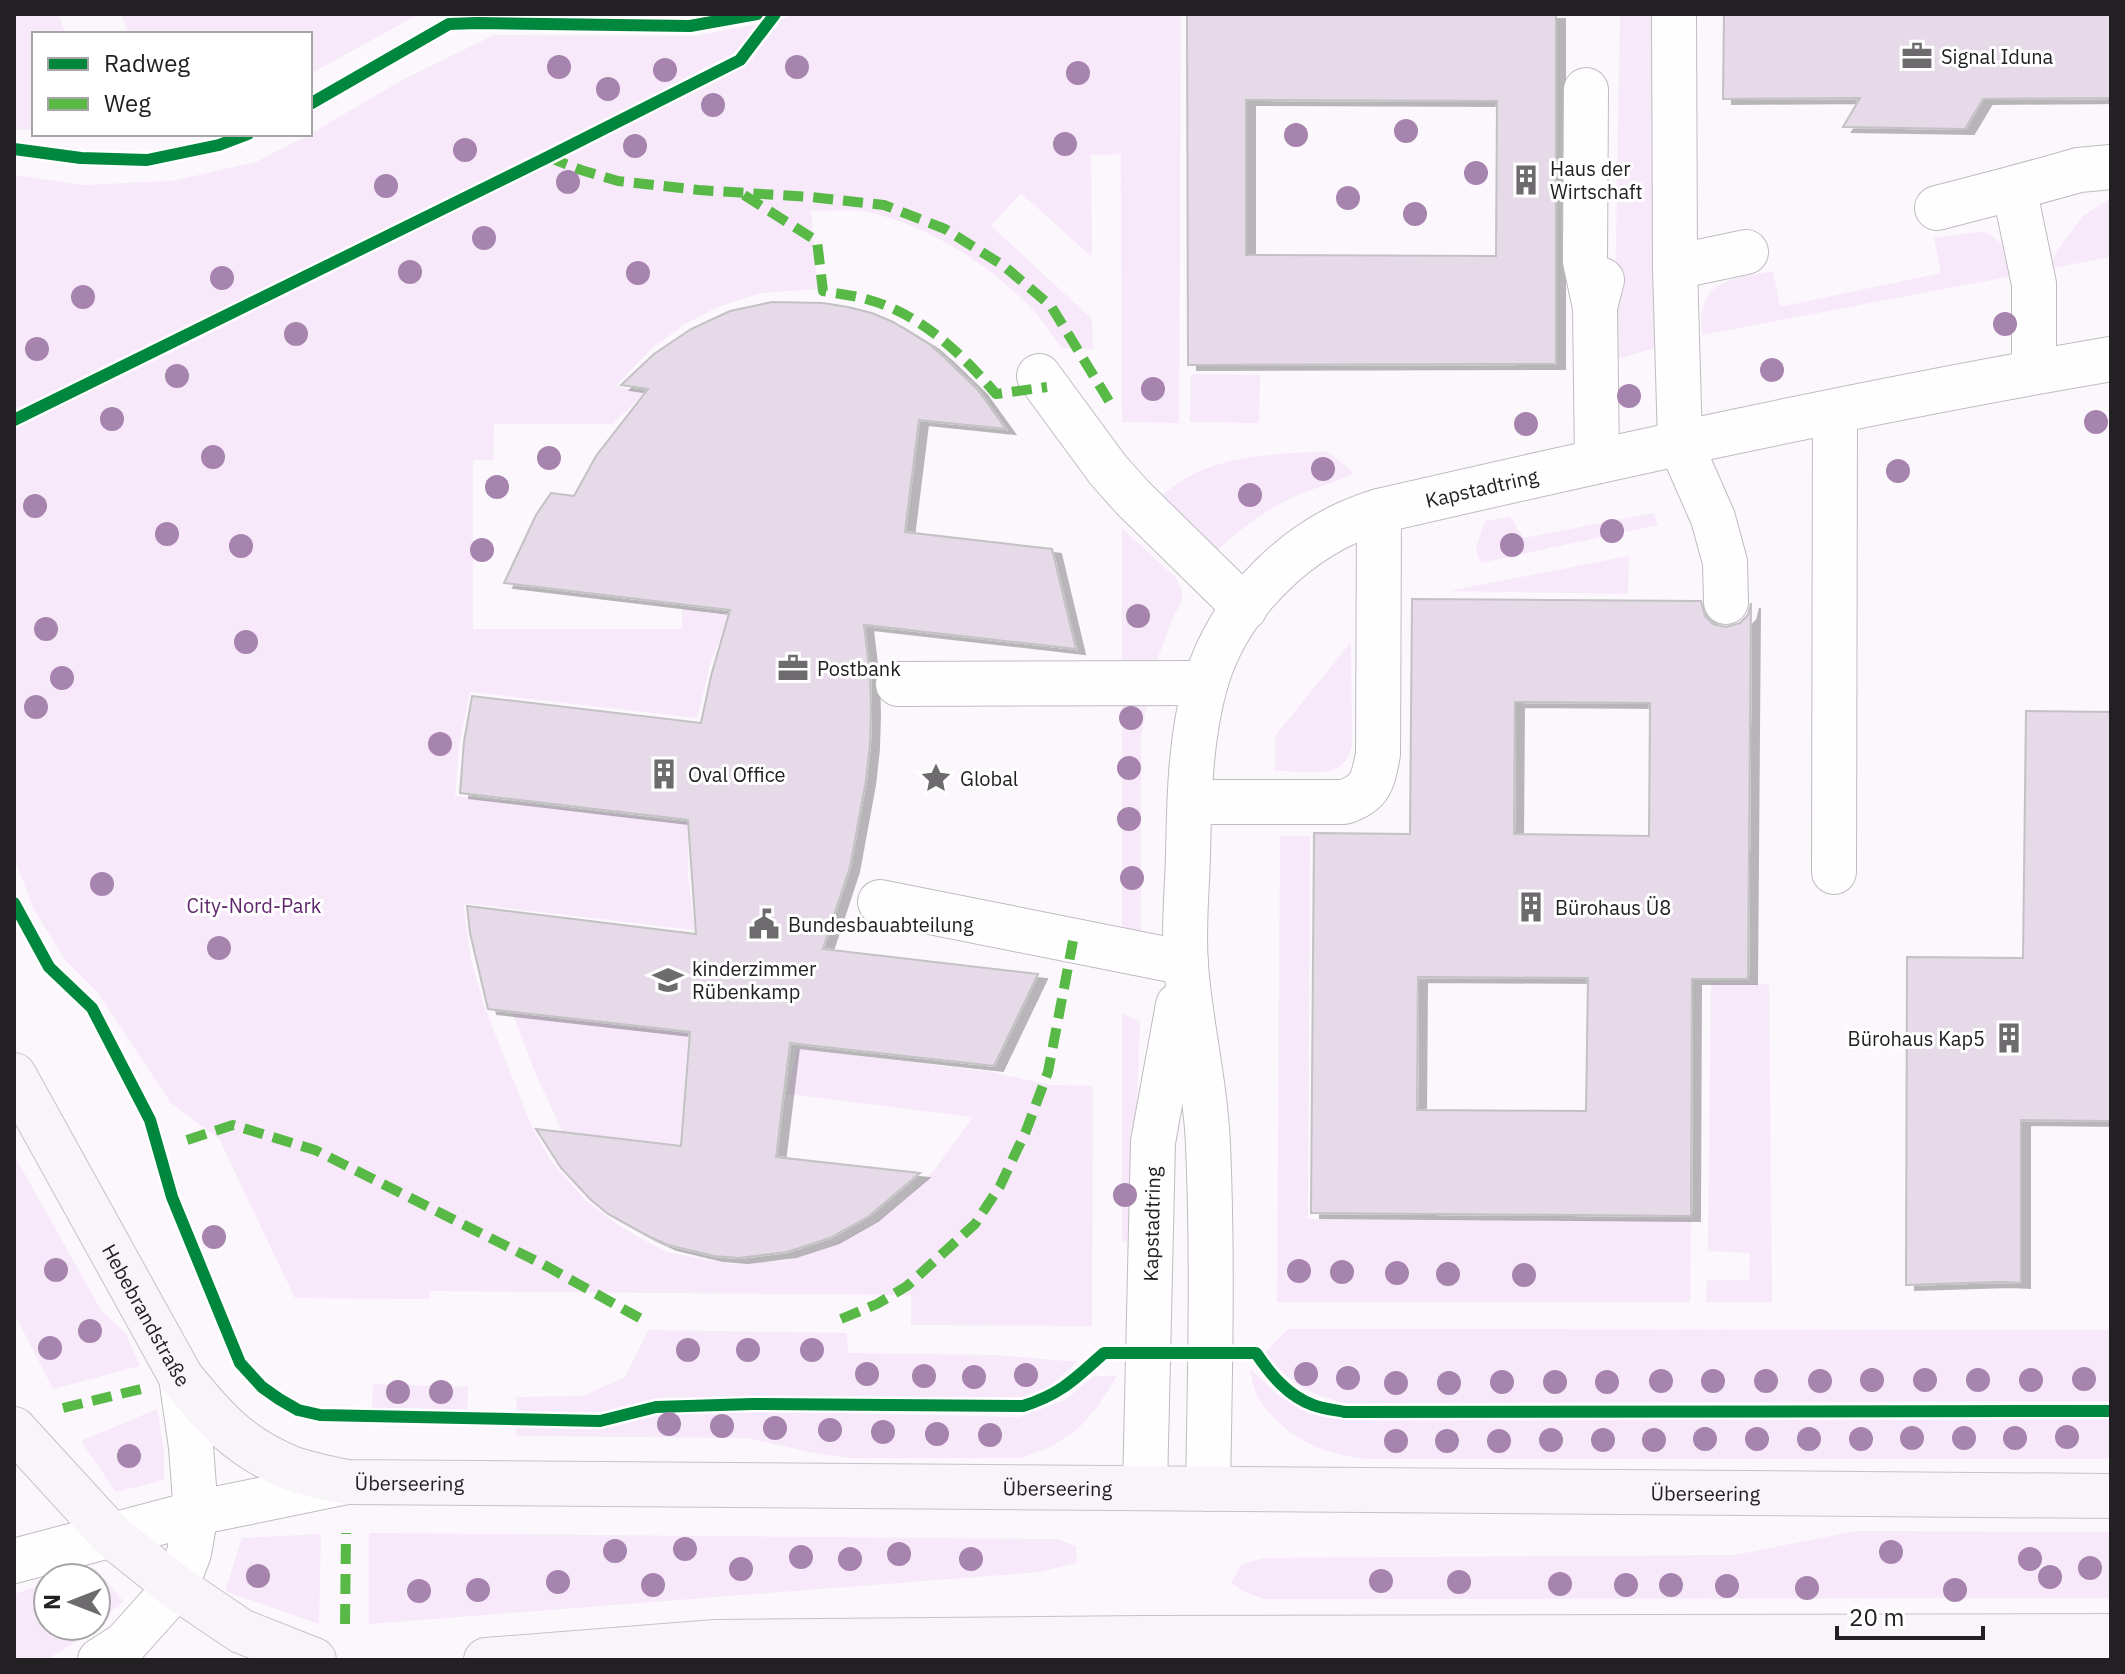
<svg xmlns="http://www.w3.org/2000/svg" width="2125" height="1674" viewBox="0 0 2125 1674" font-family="'IBM Plex Sans',sans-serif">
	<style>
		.green { fill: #f7e8fa }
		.building { fill: #e6dae8; stroke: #c3c1c4; stroke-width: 2; fill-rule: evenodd; filter: url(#shadow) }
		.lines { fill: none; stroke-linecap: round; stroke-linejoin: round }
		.minor-casing { stroke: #bfbcc0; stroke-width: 46 }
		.major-casing { stroke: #c8c0ca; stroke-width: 46 }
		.minor { stroke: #fefeff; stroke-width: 44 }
		.major { stroke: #f8f4f9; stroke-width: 44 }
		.quiet { stroke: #58b947; stroke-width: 10; stroke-dasharray: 20 10; stroke-linecap: butt }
		.cycleway-casing { stroke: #fff; stroke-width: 17 }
		.cycleway { stroke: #00873e; stroke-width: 12 }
		.tree { fill: #a684ad }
		.labels { text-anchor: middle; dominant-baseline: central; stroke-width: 6; stroke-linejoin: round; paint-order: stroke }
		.poi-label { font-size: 20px; fill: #222023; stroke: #fff; text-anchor: start }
		.street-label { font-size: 20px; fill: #222023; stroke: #fff }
		.park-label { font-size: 20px; fill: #60266d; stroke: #fff }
	</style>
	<defs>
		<filter id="shadow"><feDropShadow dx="9" dy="5" stdDeviation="0" flood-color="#0004"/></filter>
	</defs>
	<rect width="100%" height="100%" fill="#fbf7fc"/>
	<path class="green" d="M 14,14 L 59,14 L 65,34 L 34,34 L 34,130 L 14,129 Z
		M 121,14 L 419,14 L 310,74 L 310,34 L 128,34 Z
		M 793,14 L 1181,14 L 1179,423 L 1122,422 L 1121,154 L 1091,155 L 1092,257 L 1021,193 L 991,226 L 1092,319 L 1093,349 L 1062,348 C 1052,335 1043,320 1032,309 C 990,265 926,224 867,212 C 849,209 829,211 811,211 L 818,289 L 761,293 L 720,306 L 685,324 L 651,349 L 616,386 L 645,393 L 613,424 L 494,424 L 493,460 L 473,460 L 473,629 L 682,629 L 682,608 L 729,614 L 710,665 L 697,718 L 470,692 L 459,745 L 455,796 L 689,823 L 688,875 L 695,930 L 463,903 L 471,960 L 485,1008 L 531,1125 L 551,1161 L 585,1200 L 621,1227 L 666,1252 L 731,1264 L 784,1261 L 834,1245 L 876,1222 L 911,1194 L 933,1172 L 973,1117 L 787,1094 L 797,1048 L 991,1072 L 1050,1085 L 1093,1086 L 1092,1326 L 911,1325 L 911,1295 L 430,1291 L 429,1299 L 295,1298 L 219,1139 L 171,1103 L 98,993 L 66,961 L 34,910 L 14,857 L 14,175 L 83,185 L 172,181 L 256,162 L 310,134 L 404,79 L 494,35 L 695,36 L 783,19 Z
		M 1620,14 L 1656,14 L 1658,347 L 1614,360 Z
		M 2111,198 L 2111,257 L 2047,269 L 2063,242 L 2083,216 Z
		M 1985,231 L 2006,247 L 2012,276 L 1702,335 C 1697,279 1729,280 1773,271 L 1780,307 L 1941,273 L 1934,238 Z
		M 1191,374 L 1260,375 L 1259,423 L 1190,422 Z
		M 1327,451 L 1354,473 C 1335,483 1314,488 1295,496 C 1265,510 1239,529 1217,551 L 1162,496 C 1207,454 1269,455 1327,451 Z
		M 1653,513 L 1658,525 L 1480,563 L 1476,548 L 1485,521 L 1510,517 L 1524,538 Z
		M 1122,528 L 1176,578 L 1182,589 L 1182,601 L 1174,615 L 1157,660 L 1144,666 L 1122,666 Z
		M 1629,556 L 1628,594 L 1449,591 Z
		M 1351,642 L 1352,745 C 1349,756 1344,767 1333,770 C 1321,774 1289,771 1275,771 L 1275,736 Z
		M 1149,694 L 1141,736 L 1141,935 L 1122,937 L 1122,705 Z
		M 1280,836 L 1310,836 L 1308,1219 L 1691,1220 L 1690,1302 L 1277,1302 Z
		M 1711,983 L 1769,984 L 1772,1302 L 1706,1302 L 1707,1280 L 1749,1280 L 1750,1253 L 1708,1251 Z
		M 512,1012 L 690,1032 L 681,1146 L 563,1133 L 535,1072 Z
		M 1122,1013 L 1140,1022 L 1131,1242 L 1122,1242 Z
		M 14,1155 L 101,1310 L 126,1334 L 140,1366 L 53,1389 L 14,1313 Z
		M 1288,1329 L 2111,1330 L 2111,1401 L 1344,1403 C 1305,1392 1291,1384 1265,1353 Z
		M 648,1330 L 847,1333 L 848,1353 L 994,1355 L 1077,1362 L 1048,1388 L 1023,1397 L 649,1400 L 599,1414 L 517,1413 L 516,1397 L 583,1396 L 625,1377 Z
		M 1250,1369 L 1277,1394 L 1308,1413 L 1346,1420 L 2111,1419 L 2111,1459 L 1366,1459 C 1329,1454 1303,1446 1275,1419 C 1268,1411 1261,1404 1256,1394 C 1253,1386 1252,1377 1250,1369 Z
		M 1094,1376 L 1117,1376 L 1098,1406 L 1077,1430 L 1050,1447 L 1022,1458 L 851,1458 L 814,1453 L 747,1438 L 516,1436 L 516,1427 L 599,1427 L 652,1414 L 763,1411 L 1019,1417 L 1065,1400 Z
		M 373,1384 L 468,1387 L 467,1414 L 372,1412 Z
		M 157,1409 L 164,1450 L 164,1480 L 116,1492 L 81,1441 Z
		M 1856,1531 L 2111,1532 L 2111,1598 L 1264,1599 L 1243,1591 L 1231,1583 L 1242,1564 L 1265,1558 L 1735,1555 Z
		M 369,1533 L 1057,1539 L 1076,1546 L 1077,1563 L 1039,1572 L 369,1624 Z
		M 321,1534 L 319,1624 L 225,1591 L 242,1538 Z
		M 96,1569 L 123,1601 L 96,1625 L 96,1578 L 64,1578 Z
		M 48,1583 L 48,1626 L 94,1626 L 77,1641 L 46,1660 L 14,1660 L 14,1594 Z"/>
	<path class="building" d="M 1187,14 L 1556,14 L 1556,364 L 1188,365 ZM 1246,100 L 1497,101 L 1496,256 L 1246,255 Z
		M 1724,14 L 2111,14 L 2111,98 L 1983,99 L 1965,129 L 1843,127 L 1860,98 L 1723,99 Z
		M 772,302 L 823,303 L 848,307 L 872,313 L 893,322 L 929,344 L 945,358 L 978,390 L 1006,429 L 919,420 L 905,532 L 1052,549 L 1076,649 L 864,625 L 870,676 L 871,710 L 870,744 L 866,780 L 850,867 L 823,949 L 1038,974 L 994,1066 L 790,1043 L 776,1157 L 920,1173 L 869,1216 L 830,1238 L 787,1252 L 739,1258 L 714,1256 L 668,1245 L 648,1236 L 608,1214 L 591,1200 L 561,1168 L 536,1129 L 681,1146 L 690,1032 L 488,1009 L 470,933 L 467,906 L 696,934 L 688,820 L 460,793 L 464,742 L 472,696 L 701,723 L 711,676 L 730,610 L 504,583 L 536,515 L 551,493 L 574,496 L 596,456 L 648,389 L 621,385 L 654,354 L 691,329 L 730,311 Z
		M 1412,599 L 1701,601 L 1705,616 L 1713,624 L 1726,627 L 1740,623 L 1748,615 L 1751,603 L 1748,979 L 1692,979 L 1691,1216 L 1311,1213 L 1314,833 L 1410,834 ZM 1515,702 L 1650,703 L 1649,836 L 1514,834 ZM 1418,977 L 1588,978 L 1586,1111 L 1417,1110 Z
		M 2026,711 L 2111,712 L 2111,1121 L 2021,1120 L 2021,1283 L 2001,1282 L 1906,1285 L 1907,957 L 2023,958 Z"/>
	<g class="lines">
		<g class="minor-casing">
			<g id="minor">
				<path d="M 1674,14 L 1675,267"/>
				<path d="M 1586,90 L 1585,261 L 1595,307"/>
				<path d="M 2014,188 L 2079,170 L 2111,167"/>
				<path d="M 1937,208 L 2014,188 L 2034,284 L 2034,372"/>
				<path d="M 1039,376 L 1108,470 L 1133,498 L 1245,608"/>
				<path d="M 1597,461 L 1595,307 L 1602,280"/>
				<path d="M 1726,602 L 1725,562 L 1713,518 L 1680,443 L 1675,267 L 1746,252"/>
				<path d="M 898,684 L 1206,683"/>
				<path d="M 1190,802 L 1344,802 C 1371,793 1373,781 1378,754 L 1379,511"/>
				<path d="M 1834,872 L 1835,412"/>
				<path d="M 880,902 L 1186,963"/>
				<path id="s1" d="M 1145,1488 L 1153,1142 L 1178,1005"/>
				<path id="s2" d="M 1208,1489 C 1210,1374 1213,1259 1208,1145 C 1206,1085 1190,1024 1186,965 C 1183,929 1187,892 1188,856 C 1189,799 1190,738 1206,682 C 1229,603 1301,534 1379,511 C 1622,455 1865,401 2111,359"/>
				<path d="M 14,1561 L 196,1513 L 347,1482"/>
				<path d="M 100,1660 L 125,1644 L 176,1587 L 189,1553 L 196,1513 L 191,1447 L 181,1377"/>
			</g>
		</g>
		<g class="major-casing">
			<g id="major">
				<path id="s3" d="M 14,1075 L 181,1377 C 215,1419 240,1448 291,1468 C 309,1475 329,1478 347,1482 L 2111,1496"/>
				<path d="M 14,1429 L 111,1535 L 176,1587 L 241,1631 L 314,1660"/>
				<path d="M 486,1660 L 715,1642 L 1142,1638 L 2111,1636"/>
			</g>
		</g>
		<use href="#minor" class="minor"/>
		<use href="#major" class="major"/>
		<path class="quiet" d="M 548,157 L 581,170 L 618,181 L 699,190 L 811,197 L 884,205 L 945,229 L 1004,266 L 1051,306 L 1109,401
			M 744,195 L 817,241 L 823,291 C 837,294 853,295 866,299 C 921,314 960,352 996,394 L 1047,387
			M 187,1140 L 233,1125 L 315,1150 L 548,1267 L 643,1320
			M 841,1319 L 877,1304 L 907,1286 L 975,1224 L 1000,1186 L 1026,1131 L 1048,1072 L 1073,941
			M 63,1408 L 149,1387
			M 345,1624 L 346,1533"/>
		<g class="cycleway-casing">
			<path id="cycleway" d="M 310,104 L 449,24 L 477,23 L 690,26 L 757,14
				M 14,149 L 81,158 L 147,160 L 219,145 L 248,134
				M 14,420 L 548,157 L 740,60 L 775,14
				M 14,903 L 49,967 L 92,1008 L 150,1120 L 172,1197 L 240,1363 L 262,1387 L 279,1399 L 298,1410 L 320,1415 L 600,1421 L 656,1407 L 752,1404 L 1023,1406 C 1061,1394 1075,1379 1104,1353 L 1256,1353 C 1271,1375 1288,1396 1313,1405 C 1323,1409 1335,1410 1345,1412 L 2111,1411"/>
		</g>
		<use href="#cycleway" class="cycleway"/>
	</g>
	<g class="tree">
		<circle cx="559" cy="67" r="12"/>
		<circle cx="797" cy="67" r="12"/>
		<circle cx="665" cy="70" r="12"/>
		<circle cx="1078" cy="73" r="12"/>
		<circle cx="608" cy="89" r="12"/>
		<circle cx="713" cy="105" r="12"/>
		<circle cx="1406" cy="131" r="12"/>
		<circle cx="1296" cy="135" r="12"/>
		<circle cx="1065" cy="144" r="12"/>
		<circle cx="635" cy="146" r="12"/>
		<circle cx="465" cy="150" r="12"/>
		<circle cx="1476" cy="173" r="12"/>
		<circle cx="568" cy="182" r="12"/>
		<circle cx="386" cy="186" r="12"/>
		<circle cx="1348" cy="198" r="12"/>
		<circle cx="1415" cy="214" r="12"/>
		<circle cx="484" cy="238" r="12"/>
		<circle cx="410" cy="272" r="12"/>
		<circle cx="638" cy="273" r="12"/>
		<circle cx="222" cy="278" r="12"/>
		<circle cx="83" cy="297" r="12"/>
		<circle cx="2005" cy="324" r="12"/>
		<circle cx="296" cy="334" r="12"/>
		<circle cx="37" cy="349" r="12"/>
		<circle cx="1772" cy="370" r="12"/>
		<circle cx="177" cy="376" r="12"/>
		<circle cx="1153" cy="389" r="12"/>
		<circle cx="1629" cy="396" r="12"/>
		<circle cx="112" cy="419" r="12"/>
		<circle cx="2096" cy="422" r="12"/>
		<circle cx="1526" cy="424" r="12"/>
		<circle cx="213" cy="457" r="12"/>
		<circle cx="549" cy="458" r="12"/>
		<circle cx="1323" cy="469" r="12"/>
		<circle cx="1898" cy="471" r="12"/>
		<circle cx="497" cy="487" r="12"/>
		<circle cx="1250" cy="495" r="12"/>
		<circle cx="35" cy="506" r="12"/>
		<circle cx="1612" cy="531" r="12"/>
		<circle cx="167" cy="534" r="12"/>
		<circle cx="1512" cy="545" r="12"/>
		<circle cx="241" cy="546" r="12"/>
		<circle cx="482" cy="550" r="12"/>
		<circle cx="1138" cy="616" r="12"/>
		<circle cx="46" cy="629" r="12"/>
		<circle cx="246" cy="642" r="12"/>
		<circle cx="62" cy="678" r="12"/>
		<circle cx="36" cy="707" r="12"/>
		<circle cx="1131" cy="718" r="12"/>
		<circle cx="440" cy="744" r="12"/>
		<circle cx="1129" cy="768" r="12"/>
		<circle cx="1129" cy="819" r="12"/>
		<circle cx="1132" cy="878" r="12"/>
		<circle cx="102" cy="884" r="12"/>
		<circle cx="219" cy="948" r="12"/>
		<circle cx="1125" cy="1195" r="12"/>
		<circle cx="214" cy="1237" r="12"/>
		<circle cx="56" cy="1270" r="12"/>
		<circle cx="1299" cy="1271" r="12"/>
		<circle cx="1342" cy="1272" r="12"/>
		<circle cx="1397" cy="1273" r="12"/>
		<circle cx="1448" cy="1274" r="12"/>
		<circle cx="1524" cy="1275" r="12"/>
		<circle cx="90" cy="1331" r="12"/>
		<circle cx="50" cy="1348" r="12"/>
		<circle cx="688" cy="1350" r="12"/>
		<circle cx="748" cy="1350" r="12"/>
		<circle cx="812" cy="1350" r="12"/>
		<circle cx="867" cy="1374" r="12"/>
		<circle cx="1306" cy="1374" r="12"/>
		<circle cx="1026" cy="1375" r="12"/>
		<circle cx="924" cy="1376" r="12"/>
		<circle cx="974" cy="1377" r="12"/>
		<circle cx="1348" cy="1378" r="12"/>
		<circle cx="2084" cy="1379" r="12"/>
		<circle cx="1872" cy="1380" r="12"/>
		<circle cx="1925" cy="1380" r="12"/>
		<circle cx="1978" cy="1380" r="12"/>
		<circle cx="2031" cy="1380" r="12"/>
		<circle cx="1661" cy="1381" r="12"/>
		<circle cx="1713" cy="1381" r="12"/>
		<circle cx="1766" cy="1381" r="12"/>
		<circle cx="1820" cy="1381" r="12"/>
		<circle cx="1502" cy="1382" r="12"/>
		<circle cx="1555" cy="1382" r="12"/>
		<circle cx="1607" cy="1382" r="12"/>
		<circle cx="1396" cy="1383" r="12"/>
		<circle cx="1449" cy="1383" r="12"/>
		<circle cx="398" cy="1392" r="12"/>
		<circle cx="441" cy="1392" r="12"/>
		<circle cx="669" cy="1424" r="12"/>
		<circle cx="722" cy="1426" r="12"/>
		<circle cx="775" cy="1428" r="12"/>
		<circle cx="830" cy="1430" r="12"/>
		<circle cx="883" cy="1432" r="12"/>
		<circle cx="937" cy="1434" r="12"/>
		<circle cx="990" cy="1435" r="12"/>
		<circle cx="2067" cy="1437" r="12"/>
		<circle cx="1912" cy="1438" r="12"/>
		<circle cx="1964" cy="1438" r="12"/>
		<circle cx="2015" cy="1438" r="12"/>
		<circle cx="1705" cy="1439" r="12"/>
		<circle cx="1757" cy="1439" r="12"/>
		<circle cx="1809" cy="1439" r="12"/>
		<circle cx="1861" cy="1439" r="12"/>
		<circle cx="1551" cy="1440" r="12"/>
		<circle cx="1603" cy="1440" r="12"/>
		<circle cx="1654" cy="1440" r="12"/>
		<circle cx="1396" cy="1441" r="12"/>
		<circle cx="1447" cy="1441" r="12"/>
		<circle cx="1499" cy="1441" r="12"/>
		<circle cx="129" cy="1456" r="12"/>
		<circle cx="685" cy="1549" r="12"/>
		<circle cx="615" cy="1551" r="12"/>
		<circle cx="1891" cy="1552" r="12"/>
		<circle cx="899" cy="1554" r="12"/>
		<circle cx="801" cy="1557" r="12"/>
		<circle cx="850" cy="1559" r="12"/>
		<circle cx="971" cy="1559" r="12"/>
		<circle cx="2030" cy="1559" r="12"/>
		<circle cx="2090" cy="1568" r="12"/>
		<circle cx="741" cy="1569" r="12"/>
		<circle cx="258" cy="1576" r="12"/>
		<circle cx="2050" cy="1577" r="12"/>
		<circle cx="1381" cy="1581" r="12"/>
		<circle cx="558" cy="1582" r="12"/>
		<circle cx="1459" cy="1582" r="12"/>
		<circle cx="1560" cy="1584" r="12"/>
		<circle cx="653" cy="1585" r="12"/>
		<circle cx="1626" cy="1585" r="12"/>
		<circle cx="1671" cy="1585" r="12"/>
		<circle cx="1727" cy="1586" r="12"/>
		<circle cx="1807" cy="1588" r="12"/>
		<circle cx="478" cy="1590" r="12"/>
		<circle cx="1955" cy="1590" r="12"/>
		<circle cx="419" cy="1591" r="12"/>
	</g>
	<defs>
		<g id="office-bare" transform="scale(2.4)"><path d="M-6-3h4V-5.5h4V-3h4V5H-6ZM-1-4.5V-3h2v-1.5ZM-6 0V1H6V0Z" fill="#6e6b6f" stroke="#fff" stroke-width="2.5" paint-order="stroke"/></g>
		<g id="building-bare" transform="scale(2.4)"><path d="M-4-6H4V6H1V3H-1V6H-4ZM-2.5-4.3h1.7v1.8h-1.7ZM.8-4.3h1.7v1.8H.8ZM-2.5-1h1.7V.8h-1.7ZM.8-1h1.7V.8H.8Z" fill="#6e6b6f" stroke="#fff" stroke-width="2.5" paint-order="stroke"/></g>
		<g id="sight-bare" transform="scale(2.4)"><path d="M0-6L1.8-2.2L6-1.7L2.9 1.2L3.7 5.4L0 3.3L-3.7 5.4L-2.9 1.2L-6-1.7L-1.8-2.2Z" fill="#6e6b6f" stroke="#fff" stroke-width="2.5" paint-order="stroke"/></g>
		<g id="civic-bare" transform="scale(2.4)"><path d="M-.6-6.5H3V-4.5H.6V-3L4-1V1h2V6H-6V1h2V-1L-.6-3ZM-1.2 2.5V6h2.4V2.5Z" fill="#6e6b6f" stroke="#fff" stroke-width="2.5" paint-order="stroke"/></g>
		<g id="school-bare" transform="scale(2.4)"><path d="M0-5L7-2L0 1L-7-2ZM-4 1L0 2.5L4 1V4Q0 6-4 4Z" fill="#6e6b6f" stroke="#fff" stroke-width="2.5" paint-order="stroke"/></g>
	</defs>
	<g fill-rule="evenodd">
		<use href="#office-bare" x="1917" y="56"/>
		<use href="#building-bare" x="1526" y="180"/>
		<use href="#office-bare" x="793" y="668"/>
		<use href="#building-bare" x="664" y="774"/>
		<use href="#sight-bare" x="936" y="778"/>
		<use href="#building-bare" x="1531" y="907"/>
		<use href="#civic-bare" x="764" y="924"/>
		<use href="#school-bare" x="668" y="980"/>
		<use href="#building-bare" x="2009" y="1038"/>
	</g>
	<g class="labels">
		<g class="poi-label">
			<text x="1941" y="56">Signal Iduna</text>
			<text x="1550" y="168">Haus der<tspan x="1550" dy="23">Wirtschaft</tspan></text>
			<text x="817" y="668">Postbank</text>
			<text x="688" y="774">Oval Office</text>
			<text x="960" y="778">Global</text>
			<text x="1555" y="907">Bürohaus Ü8</text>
			<text x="788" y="924">Bundesbauabteilung</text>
			<text x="692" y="968">kinderzimmer<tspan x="692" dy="23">Rübenkamp</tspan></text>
			<text x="1985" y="1038" text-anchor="end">Bürohaus Kap5</text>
		</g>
		<g class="street-label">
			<text stroke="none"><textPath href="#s2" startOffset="1168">Kapstadtring</textPath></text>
			<text stroke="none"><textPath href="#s1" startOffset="264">Kapstadtring</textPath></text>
			<text stroke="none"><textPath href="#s3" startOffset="274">Hebebrandstraße</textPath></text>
			<text stroke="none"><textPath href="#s3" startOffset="610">Überseering</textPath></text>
			<text stroke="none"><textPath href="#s3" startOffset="1258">Überseering</textPath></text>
			<text stroke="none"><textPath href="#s3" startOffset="1906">Überseering</textPath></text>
		</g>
		<g class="park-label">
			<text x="254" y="905">City-Nord-Park</text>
		</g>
	</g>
	<rect width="2125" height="1674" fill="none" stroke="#222023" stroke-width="32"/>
	<rect x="32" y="32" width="280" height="104" fill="#ffffff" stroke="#a7a6a7" stroke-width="2"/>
	<rect x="48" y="58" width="40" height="12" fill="#00873e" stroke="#a7a6a7" stroke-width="2"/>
	<text x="104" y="72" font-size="24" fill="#222023">Radweg</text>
	<rect x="48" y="98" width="40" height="12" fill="#58b947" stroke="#a7a6a7" stroke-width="2"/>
	<text x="104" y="112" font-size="24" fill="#222023">Weg</text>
	<g transform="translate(72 1602) rotate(270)"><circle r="38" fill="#ffffff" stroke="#a7a6a7" stroke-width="2"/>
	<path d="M0-6L14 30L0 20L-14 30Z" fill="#6e6b6f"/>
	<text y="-12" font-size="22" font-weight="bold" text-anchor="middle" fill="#222023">N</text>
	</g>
	<path d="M1837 1626v12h146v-12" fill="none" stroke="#222023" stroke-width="4"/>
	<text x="1849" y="1626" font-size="24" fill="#222023" stroke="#ffffff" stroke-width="6" paint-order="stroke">20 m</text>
</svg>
